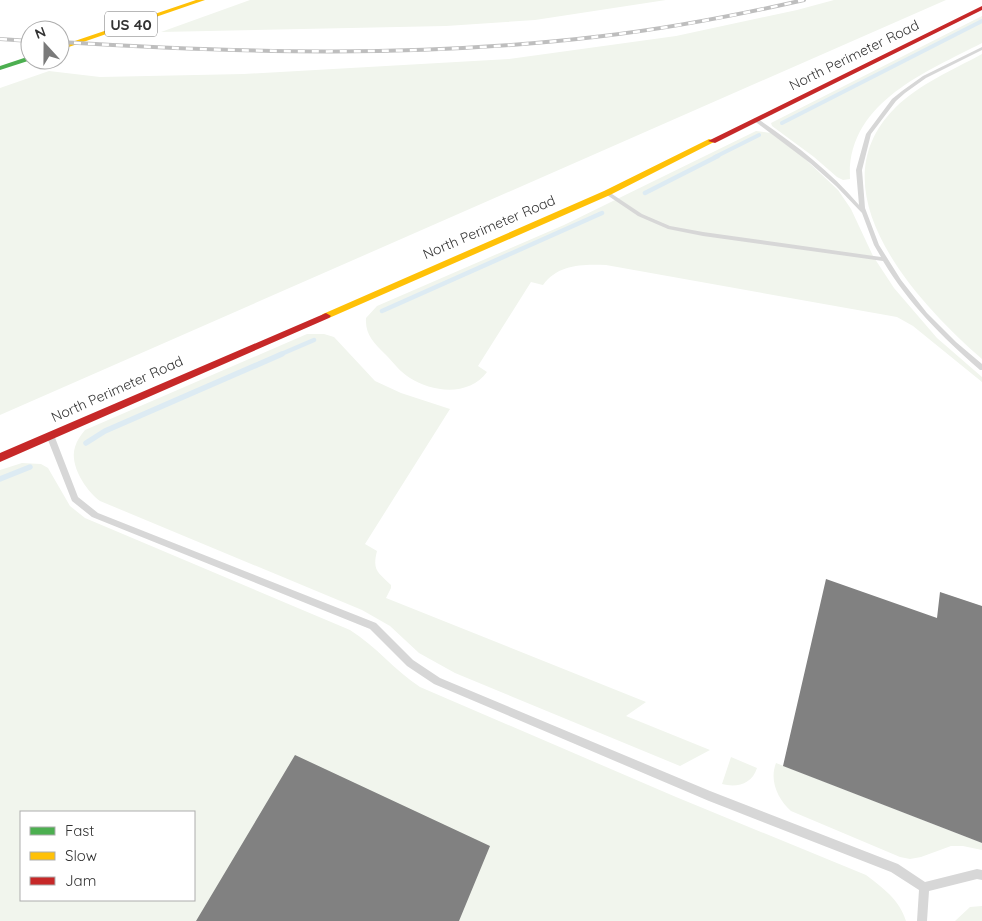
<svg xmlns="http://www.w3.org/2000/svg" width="982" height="921" viewBox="0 0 982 921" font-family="Quicksand,sans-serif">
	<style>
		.green { fill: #f1f5ed; fill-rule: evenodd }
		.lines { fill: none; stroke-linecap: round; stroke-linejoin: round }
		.stream-far2 { stroke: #ddebf3; stroke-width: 4 }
		.stream-far1 { stroke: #ddebf3; stroke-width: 4.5 }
		.stream { stroke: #ddebf3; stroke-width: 5.5 }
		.building { fill: #818181 }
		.lane { fill: #d7d7d7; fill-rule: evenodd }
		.fast { fill: #4caf50; fill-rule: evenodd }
		.slow { fill: #ffc107; fill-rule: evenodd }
		.jam { fill: #c62828; fill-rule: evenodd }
		.rail-casing { stroke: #bebebe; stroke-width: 4 }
		.rail { stroke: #fff; stroke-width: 2.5; stroke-dasharray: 7; stroke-linecap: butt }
		.labels { text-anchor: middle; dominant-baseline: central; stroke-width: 5; stroke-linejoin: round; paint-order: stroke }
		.far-street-label { font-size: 14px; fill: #333; stroke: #fff }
		.shield { fill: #fff; stroke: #707070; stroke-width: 1 }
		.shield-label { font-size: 15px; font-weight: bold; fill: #333 }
	</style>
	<rect width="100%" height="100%" fill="#fff"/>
	<path class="green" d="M 250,0 L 666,0 L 535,20 L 446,26 L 161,32 Z
		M 834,0 L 946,0 L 0,415 L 0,88 L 49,71 L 100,77 L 244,74 L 509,59 L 676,36 L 797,10 Z
		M 982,16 L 982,43 C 926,72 846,103 850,179 L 843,180 L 837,177 L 814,157 L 772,126 L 771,123 Z
		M 982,54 L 982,359 C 919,304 812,191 895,108 C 919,84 953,70 982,54 Z
		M 756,131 L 771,133 L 803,157 L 838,190 L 851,209 L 873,256 L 894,288 L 937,338 L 982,377 L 982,382 L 913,326 L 897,317 L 606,265 C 583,264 558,264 543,285 L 531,282 L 478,366 L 487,372 C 470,396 433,393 410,378 C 400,372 393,362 385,354 C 374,343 365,335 366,318 L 377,306 L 564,225 Z
		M 307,334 L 324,334 L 334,337 L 375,381 L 401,393 L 450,409 L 365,544 L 377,551 C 372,571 378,572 391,585 L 391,588 L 386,598 L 646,702 L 626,716 L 710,750 L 680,766 L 455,673 L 419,653 L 390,626 L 362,610 L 100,501 C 86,491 69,465 75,447 C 77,440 81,435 85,430 Z
		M 22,463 L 41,464 L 48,468 L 70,506 L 85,518 L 350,630 C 376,646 395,671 420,687 L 676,797 L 866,875 C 884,889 899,899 906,921 L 0,921 L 0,470 ZM 21,812 L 194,812 L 194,900 L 21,900 Z
		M 731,757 L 757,768 C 752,784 737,788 722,784 Z
		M 776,763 L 982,843 L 982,850 L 963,846 L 951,846 L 921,857 L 910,859 L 900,857 L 791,811 C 778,799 769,781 776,763 Z
		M 982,906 L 982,921 L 955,921 L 970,907 Z"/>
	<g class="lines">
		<path class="stream-far2" d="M 782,123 L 982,21
			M 715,157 L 759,135"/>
		<path class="stream-far1" d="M 645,193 L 718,156
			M 382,311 L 602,213
			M 279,355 L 314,340"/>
		<path class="stream" d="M 86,443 L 105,431 L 282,354
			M 0,479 L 30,467"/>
	</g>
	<path class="building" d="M 826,579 L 937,618 L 940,592 L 982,606 L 982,843 L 783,766 Z
		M 295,755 L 490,846 L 459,921 L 196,921 Z"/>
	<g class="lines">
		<path class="lane" d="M 982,47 L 982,50 L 926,78 L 905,93 L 896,101 L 871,134 L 862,170 L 865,208 L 879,245 L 901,280 L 927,313 L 956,342 L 982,364 L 982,370 L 980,370 C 942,337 909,304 883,261 L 703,236 L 668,229 L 638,216 L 604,193 L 605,192 L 609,192 L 642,214 L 670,226 L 703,232 L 881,257 L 874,245 L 862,213 L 836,186 L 810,163 L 753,120 L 758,119 C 795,144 830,171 859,205 L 856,170 L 866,134 L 892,99 L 902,91 L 923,76 Z
			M 50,432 L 54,435 L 78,497 L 98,513 L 376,623 L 413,660 L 440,678 L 710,791 L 898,864 L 925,882 L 977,869 L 982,870 L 982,880 L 977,879 L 929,891 L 927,921 L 917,921 L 919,890 L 891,872 L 709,801 L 434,684 L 407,666 L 370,629 L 92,517 L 72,501 L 46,435 Z"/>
		<path class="fast" d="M 30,56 L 31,60 L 0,70 L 0,66 Z"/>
		<path class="slow" d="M 196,0 L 205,0 L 60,50 L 60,46 Z
			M 709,139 L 716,141 L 610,195 L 329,318 L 323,318 L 321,316 L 323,314 L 604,191 Z"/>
		<path class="jam" d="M 982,6 L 982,10 L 715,143 L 708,141 Z
			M 326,313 L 331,316 L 329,318 L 0,462 L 0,453 Z"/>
		<g class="rail-casing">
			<path id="rail" d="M 0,39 L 30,41
				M 60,42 C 241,53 423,58 603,36 C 671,28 738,15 804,0"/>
		</g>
		<use href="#rail" class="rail"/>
	</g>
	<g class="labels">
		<g class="far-street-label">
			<text transform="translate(854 55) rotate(-26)">North Perimeter Road</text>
			<text transform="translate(489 227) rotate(-23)">North Perimeter Road</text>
			<text transform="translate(117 389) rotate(-24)">North Perimeter Road</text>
		</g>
		<rect class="shield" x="105" y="11.5" width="52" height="25" rx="4"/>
		<g class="shield-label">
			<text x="131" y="24">US 40</text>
		</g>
	</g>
	<rect x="20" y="811" width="175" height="90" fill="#ffffff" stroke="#adadad"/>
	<rect x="30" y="827" width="25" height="8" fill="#4caf50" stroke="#adadad"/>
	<text x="65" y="836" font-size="15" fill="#333333">Fast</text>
	<rect x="30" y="852" width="25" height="8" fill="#ffc107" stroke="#adadad"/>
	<text x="65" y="861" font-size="15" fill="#333333">Slow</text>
	<rect x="30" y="877" width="25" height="8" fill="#c62828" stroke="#adadad"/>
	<text x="65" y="886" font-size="15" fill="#333333">Jam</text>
	<g transform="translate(45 45) rotate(339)"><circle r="24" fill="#ffffff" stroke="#adadad"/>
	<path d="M0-4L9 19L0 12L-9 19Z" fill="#7a7a7a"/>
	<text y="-8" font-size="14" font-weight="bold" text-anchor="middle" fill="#333333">N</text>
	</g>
</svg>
